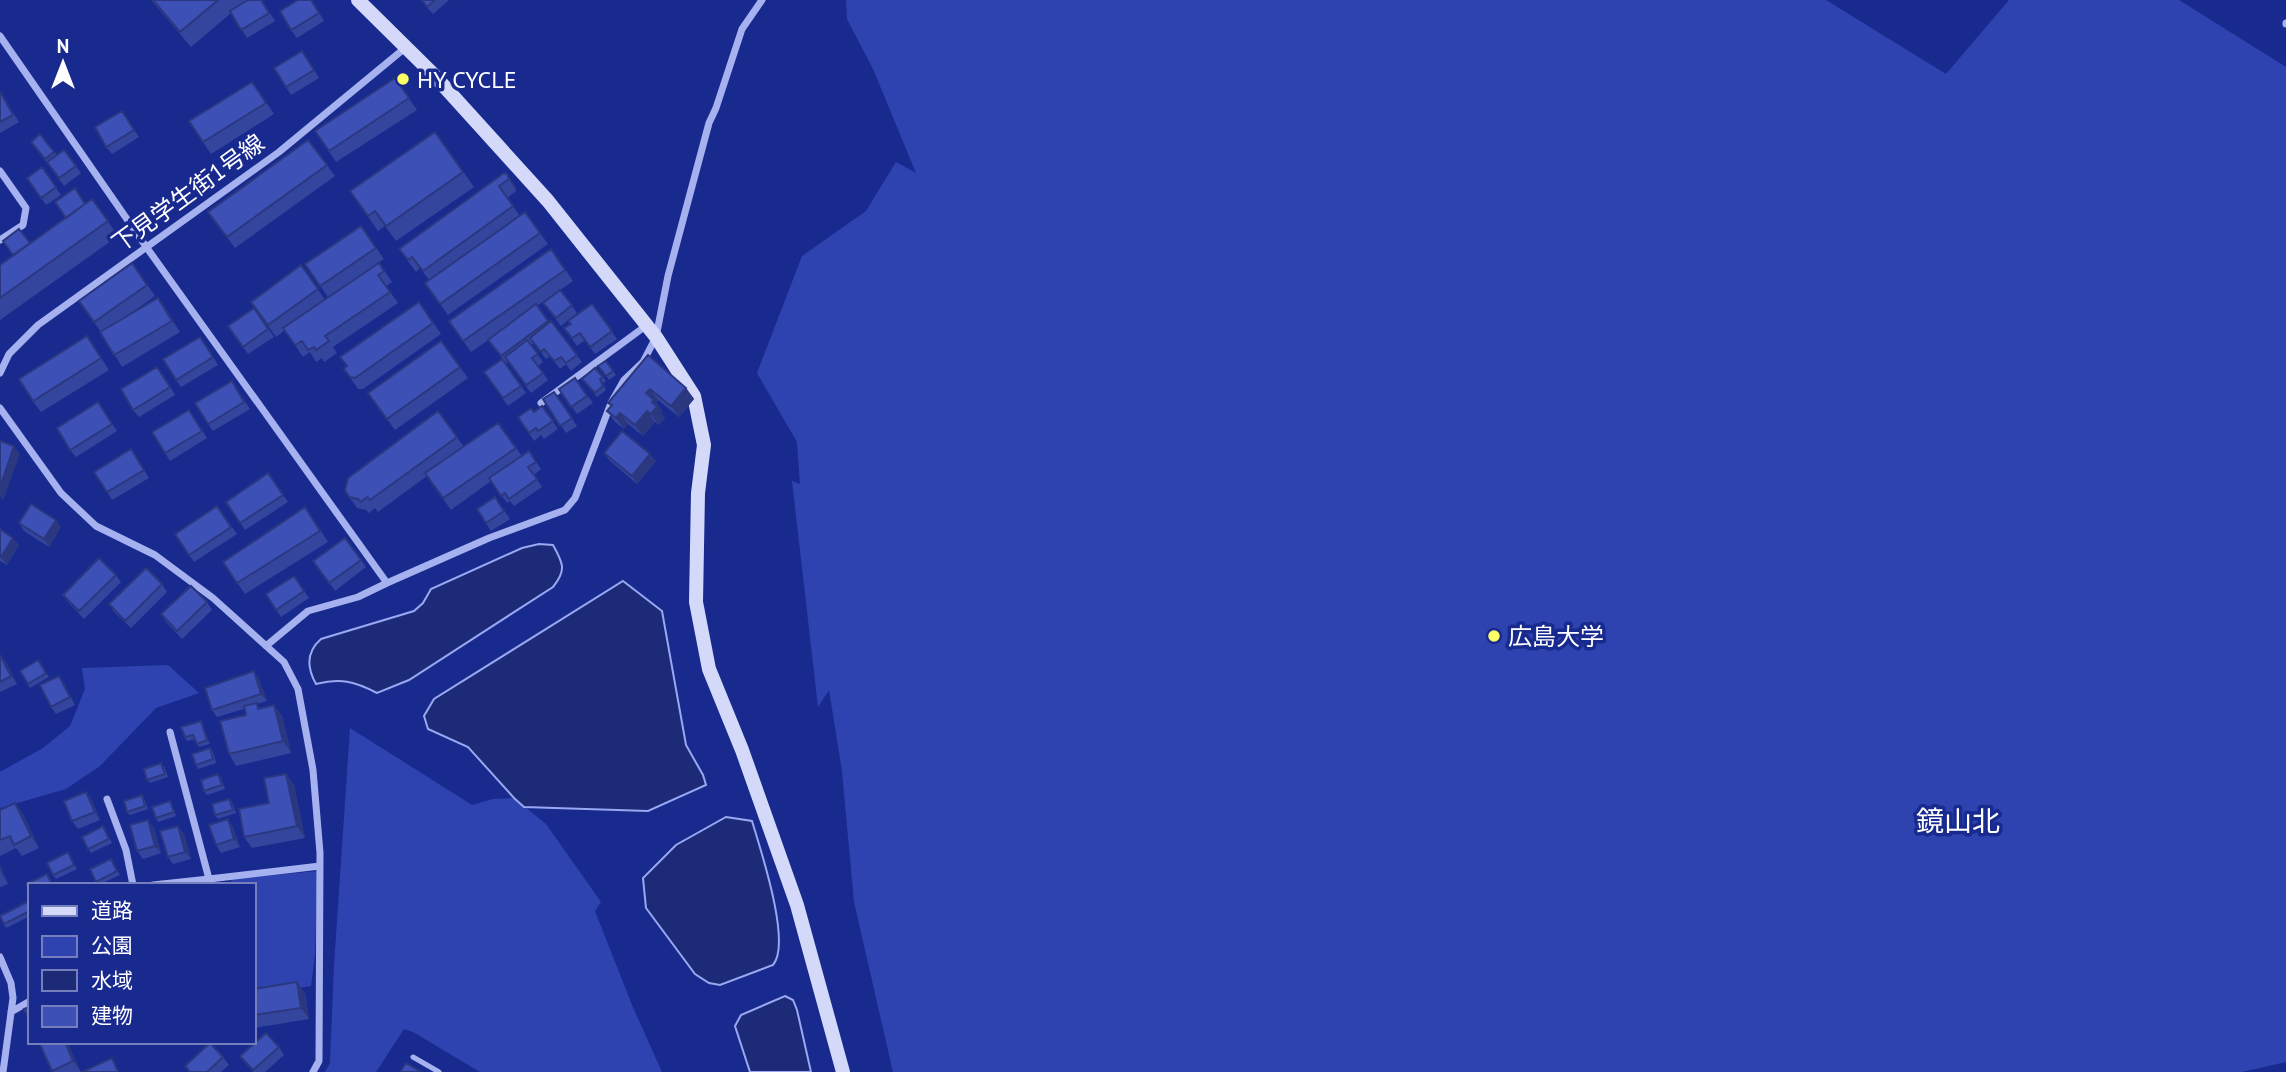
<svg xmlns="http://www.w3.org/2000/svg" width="2286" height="1072" viewBox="0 0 2286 1072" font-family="'PT Sans','Noto Sans JP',sans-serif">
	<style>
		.green { fill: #2f43b0 }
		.water { fill: #1d2a78; stroke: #99a8f1; stroke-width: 2 }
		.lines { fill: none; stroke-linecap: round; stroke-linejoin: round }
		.lane { stroke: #a6b2ef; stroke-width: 5 }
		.street { stroke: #a6b2ef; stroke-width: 7 }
		.secondary { stroke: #d4d9fa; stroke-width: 14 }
		.wall { fill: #34459d }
		.shaded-wall { fill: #2b387f }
		.building { fill: #3d50b6; stroke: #2b387f; stroke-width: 2 }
		.poi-dot { fill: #feff64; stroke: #192a8f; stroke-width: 2.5 }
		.labels { text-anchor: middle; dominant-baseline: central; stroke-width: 7; stroke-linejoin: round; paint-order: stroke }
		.poi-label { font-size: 24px; fill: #fff; stroke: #192a8f; text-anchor: start }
		.street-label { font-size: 24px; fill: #fff; stroke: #192a8f }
		.quarter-label { font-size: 28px; fill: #fff; stroke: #192a8f }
	</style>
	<rect width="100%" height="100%" fill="#192a8f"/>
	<path class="green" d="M 846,0 L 1826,0 L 1946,74 L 2009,0 L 2179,0 L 2286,67 L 2286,1062 L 2242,1072 L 893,1072 L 854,902 L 842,771 L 829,690 L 818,707 L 792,481 L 800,484 L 797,442 L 757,373 L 802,256 L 866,211 L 896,162 L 916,173 L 873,69 L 847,19 Z
		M 168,665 L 199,693 L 156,708 L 100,766 L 66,789 L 0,808 L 0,772 L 43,748 L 70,726 L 85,689 L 82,668 Z
		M 350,728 L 472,805 L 493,799 L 514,798 L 546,824 L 601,902 L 595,911 L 632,1005 L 662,1072 L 480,1072 L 413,1032 L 404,1029 L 376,1072 L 325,1072 L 330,1063 L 334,966 Z
		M 318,871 L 315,954 L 311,986 L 254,995 L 254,885 L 229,885 L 232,879 Z"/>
	<path class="water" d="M 539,544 L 553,545 C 563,563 567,570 553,587 L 409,680 L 377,693 C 354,681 341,678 316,684 C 307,668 306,652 321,639 L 414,611 L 423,603 L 431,589 L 522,548 Z
		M 623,581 L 662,611 L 686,745 L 703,775 L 706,785 L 648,811 L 524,807 L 514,798 L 468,747 L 428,729 L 424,716 L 434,699 Z
		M 726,817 L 752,821 C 760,848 792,943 773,965 L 720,985 L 709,983 L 695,974 L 646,908 L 643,878 L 676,845 Z
		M 785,996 L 793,1000 L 797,1010 L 811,1072 L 750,1072 L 735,1026 L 741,1015 Z"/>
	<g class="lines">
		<path class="lane" d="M 413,1057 L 439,1072"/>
		<path class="street" d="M 2286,23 L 2286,24
			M 0,36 L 147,248 L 387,583 L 358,597 L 308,611 L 266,646
			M 0,171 L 26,208 L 23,225 L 0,240
			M 0,373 L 9,354 L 38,325 L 279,152 L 405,48
			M 541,403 L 647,325
			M 0,408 L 61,493 L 96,526 L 155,555 L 213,598 L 284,662 L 298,689 L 313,770 L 320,853 L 319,1061 L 313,1072
			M 387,583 L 489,538 L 565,510 L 575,498 L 611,403 L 624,380 L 643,362 L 656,337 L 668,276 L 709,123 L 716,108 L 742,29 L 762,0
			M 170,732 L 209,879 L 320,866
			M 107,799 L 126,850 L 133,885
			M 153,885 L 209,879 L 210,885
			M 0,957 L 11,983 L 13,998 L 3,1072
			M 11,1012 L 30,1001"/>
		<path class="secondary" d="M 358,0 L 433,74 L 548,201 L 656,337 L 694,396 L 704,445 L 698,493 L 696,602 L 709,669 L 742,750 L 797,905 L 843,1072"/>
	</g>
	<path class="wall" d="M 151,0 L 247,0 L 243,3 L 262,0 L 275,21 L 247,38 L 231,13 L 191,47 Z
		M 312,0 L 324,21 L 297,38 L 291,30 Z
		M 420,0 L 449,0 L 433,14 Z
		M 302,51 L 319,78 L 291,95 L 286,87 Z
		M 395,78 L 417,110 L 336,162 L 315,131 Z
		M 1,93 L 19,122 L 0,133 L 0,94 Z
		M 260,93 L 274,114 L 211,154 L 203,142 Z
		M 122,111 L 139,137 L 112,154 L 106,147 Z
		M 435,132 L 474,187 L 396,241 L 385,226 L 378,231 L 350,191 Z
		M 40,134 L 57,155 L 64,150 L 81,173 L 64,186 L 31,142 Z
		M 308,140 L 335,176 L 235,248 L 208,212 Z
		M 42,167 L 61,195 L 46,205 L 27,178 Z
		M 504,173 L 515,186 L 516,191 L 507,198 L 520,216 L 525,212 L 548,244 L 448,315 L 425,283 L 429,280 L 420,268 L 416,272 L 399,249 Z
		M 92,199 L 118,236 L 0,320 L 0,265 Z
		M 361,226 L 384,259 L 328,297 L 305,264 Z
		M 551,249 L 573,281 L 560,290 L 577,313 L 561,326 L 543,303 L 554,294 L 537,306 L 582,362 L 571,371 L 566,364 L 560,369 L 550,356 L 546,359 L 534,343 L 531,345 L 543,362 L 538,366 L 548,380 L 531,393 L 508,362 L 506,364 L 488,340 L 490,339 L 471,352 L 449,321 Z
		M 132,263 L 155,296 L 123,319 L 166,309 L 180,332 L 122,367 L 101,332 L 79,301 Z
		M 379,263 L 392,282 L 386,286 L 398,303 L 333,347 L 337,353 L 324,362 L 322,358 L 316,362 L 310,352 L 303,357 L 285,330 L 276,337 L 251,302 L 301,265 L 325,300 Z
		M 419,302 L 441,334 L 363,389 L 358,389 L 344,369 Z
		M 592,304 L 617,339 L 595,354 L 585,340 L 577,346 L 564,328 Z
		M 254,308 L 274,337 L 248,354 L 228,326 Z
		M 87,336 L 109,370 L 41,412 L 33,401 Z
		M 441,341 L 468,378 L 395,430 L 368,393 Z
		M 205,344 L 218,365 L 181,387 L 176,380 Z
		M 648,355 L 686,388 L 694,399 L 679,417 L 658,400 L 656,402 L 662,411 L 661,412 L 665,418 L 659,425 L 655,422 L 643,436 L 628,424 L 624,429 L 615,422 L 607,411 L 611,406 L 608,403 Z
		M 502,359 L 526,393 L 508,406 L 484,372 Z
		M 606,361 L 616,375 L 609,380 L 598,366 Z
		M 163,374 L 175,395 L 139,417 L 133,410 Z
		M 603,377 L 606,381 L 603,383 L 606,390 L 597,397 L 585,382 Z
		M 575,378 L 593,403 L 577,414 L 559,389 Z
		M 237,389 L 250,409 L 213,431 L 208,424 Z
		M 554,392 L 577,426 L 566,433 L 543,399 Z
		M 98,402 L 117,431 L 76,457 L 70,450 Z
		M 542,406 L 558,429 L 544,439 L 541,435 L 534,441 L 518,417 L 534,412 Z
		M 438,411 L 464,447 L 498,423 L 522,456 L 529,451 L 541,469 L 534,475 L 542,487 L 514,506 L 510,501 L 507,503 L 491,481 L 451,510 L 427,476 L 378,512 L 375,508 L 369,513 L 366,510 L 357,508 L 349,497 Z
		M 194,418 L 207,438 L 170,461 L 165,453 Z
		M 604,453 L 656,461 L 637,484 L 609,460 Z
		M 136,457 L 149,478 L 112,500 L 107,492 Z
		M 268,473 L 288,502 L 245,530 L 226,502 Z
		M 495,497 L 510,519 L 491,531 L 477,509 Z
		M 217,506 L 237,534 L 194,562 L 175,534 Z
		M 313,518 L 328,542 L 245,594 L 223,562 Z
		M 19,523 L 61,527 L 49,547 L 24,531 Z
		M 0,529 L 19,545 L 7,565 L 0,561 Z
		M 345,538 L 366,567 L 335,591 L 313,561 Z
		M 116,575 L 121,582 L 84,619 L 68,602 L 63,595 Z
		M 294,576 L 309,598 L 281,617 L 266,594 Z
		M 162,584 L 167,592 L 131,628 L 114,612 L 109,604 Z
		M 207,602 L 212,610 L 182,639 L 166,622 L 161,614 Z
		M 0,655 L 6,662 L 17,684 L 0,692 Z
		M 38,660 L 49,677 L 30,688 L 20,671 Z
		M 59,676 L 64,683 L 75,705 L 56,714 L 51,707 Z
		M 259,679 L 267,701 L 257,704 L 260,709 L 274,705 L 282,716 L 291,753 L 236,766 L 229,754 L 246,715 L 244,709 L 217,717 L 212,710 Z
		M 203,725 L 210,744 L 199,747 L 195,739 L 187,741 L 185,737 Z
		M 210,748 L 213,752 L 216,763 L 198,769 L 196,765 Z
		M 164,766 L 168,777 L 150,783 L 147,780 Z
		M 218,774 L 221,778 L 225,789 L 207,795 L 204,791 Z
		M 286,774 L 294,785 L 305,838 L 252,848 L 244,837 L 269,803 Z
		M 86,792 L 92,800 L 100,820 L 78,829 L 72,821 Z
		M 144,798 L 148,809 L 130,815 L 127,812 Z
		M 229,799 L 232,802 L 236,813 L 218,819 L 215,815 Z
		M 15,803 L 23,814 L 39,848 L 22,856 L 16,848 L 0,856 L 0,810 Z
		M 172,805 L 176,816 L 158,822 L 156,818 Z
		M 228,819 L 233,827 L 240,847 L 221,853 L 216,845 Z
		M 103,826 L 112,843 L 91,853 L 88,849 Z
		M 154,828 L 161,853 L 143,859 L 137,851 Z
		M 184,834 L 191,859 L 173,864 L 168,857 Z
		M 68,852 L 77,869 L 56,879 L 53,875 Z
		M 113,863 L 120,875 L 98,885 L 96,882 Z
		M 0,865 L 8,884 L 0,887 Z
		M 30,902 L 30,916 L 6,928 L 4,924 Z
		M 254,989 L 305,993 L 309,1019 L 254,1028 Z
		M 39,1042 L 67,1042 L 81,1072 L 52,1072 Z
		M 279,1047 L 284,1055 L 265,1072 L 253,1072 L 240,1056 Z
		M 223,1057 L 229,1065 L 221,1072 L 189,1072 L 185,1066 Z"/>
	<path class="shaded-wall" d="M 507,174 L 515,186 L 516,191 L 509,179 Z
		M 158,298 L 166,309 L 180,332 L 172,321 Z
		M 686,388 L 694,399 L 679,417 L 671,406 Z
		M 650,389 L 658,400 L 656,402 L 662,411 L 661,412 L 665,418 L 659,425 L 651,414 L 646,393 Z
		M 647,411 L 655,422 L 643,436 L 635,425 Z
		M 620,413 L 628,424 L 624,429 L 616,418 Z
		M 14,446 L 20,454 L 3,501 L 0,496 L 0,487 Z
		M 650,454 L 656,461 L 637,484 L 632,476 Z
		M 56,520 L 61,527 L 49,547 L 44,539 Z
		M 13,538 L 19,545 L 7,565 L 1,557 Z
		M 0,655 L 6,662 L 17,684 L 11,676 Z
		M 254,671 L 259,679 L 267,701 L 261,694 Z
		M 59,676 L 64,683 L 75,705 L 70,697 Z
		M 274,705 L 282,716 L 291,753 L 283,741 Z
		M 201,721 L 203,725 L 210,744 L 207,740 Z
		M 286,774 L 294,785 L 305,838 L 297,826 Z
		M 86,792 L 92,800 L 100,820 L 95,812 Z
		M 15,803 L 23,814 L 39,848 L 31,836 Z
		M 228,819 L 233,827 L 240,847 L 234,839 Z
		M 148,820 L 154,828 L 161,853 L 155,846 Z
		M 178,826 L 184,834 L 191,859 L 185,852 Z
		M 0,865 L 8,884 L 3,876 L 0,870 Z
		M 297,982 L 305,993 L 309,1019 L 301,1008 Z
		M 65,1042 L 67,1042 L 81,1072 L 73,1061 Z"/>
	<path class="building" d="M 153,0 L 218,0 L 180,32 Z
		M 248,0 L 261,0 L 269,13 L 241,30 L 230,11 Z
		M 298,0 L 311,0 L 319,13 L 291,30 L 280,11 Z
		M 422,0 L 435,0 L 427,7 Z
		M 302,51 L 314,70 L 286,87 L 274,68 Z
		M 395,78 L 409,98 L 329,151 L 315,131 Z
		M 252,82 L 266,103 L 203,142 L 189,121 Z
		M 1,93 L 13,115 L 0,122 L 0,94 Z
		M 122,111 L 134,130 L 106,147 L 95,127 Z
		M 435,132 L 463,172 L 386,226 L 375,211 L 368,216 L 350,191 Z
		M 40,134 L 54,152 L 45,159 L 31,142 Z
		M 308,140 L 327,165 L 227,237 L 208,212 Z
		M 64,150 L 76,166 L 59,178 L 47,162 Z
		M 42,167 L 56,187 L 41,198 L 27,178 Z
		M 504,173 L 507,174 L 509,179 L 499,186 L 513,206 L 423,271 L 412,257 L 408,260 L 399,249 Z
		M 75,188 L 85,204 L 66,218 L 55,202 Z
		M 92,199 L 108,221 L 0,298 L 0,265 Z
		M 525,212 L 540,233 L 440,304 L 425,283 Z
		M 361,226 L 376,248 L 320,286 L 305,264 Z
		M 19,229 L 30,243 L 13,255 L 3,241 Z
		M 551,249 L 565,270 L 463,341 L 449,321 Z
		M 132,263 L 147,285 L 94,322 L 79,301 Z
		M 379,263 L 384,271 L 378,275 L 390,292 L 325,336 L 329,341 L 316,350 L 314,347 L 308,350 L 302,341 L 295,345 L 283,328 Z
		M 301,265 L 318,289 L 268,325 L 251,302 Z
		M 560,290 L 572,305 L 556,318 L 543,303 Z
		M 158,298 L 172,321 L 114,355 L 100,332 Z
		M 419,302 L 433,323 L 355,378 L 350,377 L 344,369 L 347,366 L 340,357 Z
		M 536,304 L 548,321 L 501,356 L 488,340 Z
		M 592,304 L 612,331 L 590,347 L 580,333 L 572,338 L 564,328 L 571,324 L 568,321 Z
		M 254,308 L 268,329 L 243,347 L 228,326 Z
		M 551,321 L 577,355 L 566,363 L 561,357 L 554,361 L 544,349 L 541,352 L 530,338 Z
		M 87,336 L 101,358 L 33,401 L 19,379 Z
		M 200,337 L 213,357 L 176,380 L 163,359 Z
		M 527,340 L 538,354 L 532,358 L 543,373 L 526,385 L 505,357 Z
		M 441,341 L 460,367 L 387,419 L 368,393 Z
		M 648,355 L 686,388 L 671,406 L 650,389 L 646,393 L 654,400 L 652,402 L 657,407 L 651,414 L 647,411 L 635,425 L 620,413 L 616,418 L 607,411 L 612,405 L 608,403 Z
		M 502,359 L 521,386 L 503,398 L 484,372 Z
		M 606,361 L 613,371 L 606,376 L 598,366 Z
		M 157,367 L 170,387 L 133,410 L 121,389 Z
		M 595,368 L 603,377 L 600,379 L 603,386 L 595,393 L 582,379 Z
		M 575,378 L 587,396 L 571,407 L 559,389 Z
		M 232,381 L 244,402 L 208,424 L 195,403 Z
		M 554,392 L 572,418 L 560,426 L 543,399 Z
		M 98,402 L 112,424 L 70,450 L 57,428 Z
		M 542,406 L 553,421 L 538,431 L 536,428 L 529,433 L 518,417 L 531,408 L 534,412 Z
		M 189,410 L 202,431 L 165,453 L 152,432 Z
		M 438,411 L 457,437 L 370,500 L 367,497 L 361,502 L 358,499 L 349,497 L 345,490 L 348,478 Z
		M 498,423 L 516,448 L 443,498 L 425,473 Z
		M 622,431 L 650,454 L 632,476 L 604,453 Z
		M 0,441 L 14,446 L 0,487 Z
		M 131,449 L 144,470 L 107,492 L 94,472 Z
		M 529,451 L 536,462 L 528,467 L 537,479 L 509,499 L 505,493 L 501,496 L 489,478 Z
		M 268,473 L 283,495 L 240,523 L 226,502 Z
		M 495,497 L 504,511 L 486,523 L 477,509 Z
		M 31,504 L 56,520 L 44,539 L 19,523 Z
		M 217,506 L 231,527 L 189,555 L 175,534 Z
		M 305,507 L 320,531 L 237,583 L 223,562 Z
		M 0,529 L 13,538 L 1,557 L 0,556 Z
		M 345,538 L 361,560 L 329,583 L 313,561 Z
		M 99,558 L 116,575 L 79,611 L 63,595 Z
		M 146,568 L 162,584 L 125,621 L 109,604 Z
		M 294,576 L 304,591 L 276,610 L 266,594 Z
		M 191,586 L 207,602 L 177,631 L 161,614 Z
		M 0,655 L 11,676 L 0,682 Z
		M 38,660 L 46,673 L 28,684 L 20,671 Z
		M 254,671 L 261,694 L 212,710 L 205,688 Z
		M 59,676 L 70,697 L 51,707 L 40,685 Z
		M 257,703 L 258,709 L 274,705 L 283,741 L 229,754 L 220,721 L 246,715 L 244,706 Z
		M 201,721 L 207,740 L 197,744 L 193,735 L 185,737 L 181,727 Z
		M 210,748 L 213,759 L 196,765 L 192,754 Z
		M 161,763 L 165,774 L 147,780 L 144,769 Z
		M 218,774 L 222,785 L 204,791 L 201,780 Z
		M 286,774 L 297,826 L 244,837 L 239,809 L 269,803 L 264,778 Z
		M 86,792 L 95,812 L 72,821 L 64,801 Z
		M 142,795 L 145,806 L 127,812 L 124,801 Z
		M 229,799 L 233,810 L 215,815 L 212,804 Z
		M 170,801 L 174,812 L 156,818 L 152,807 Z
		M 15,803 L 31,836 L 14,845 L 10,836 L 0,840 L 0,810 Z
		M 228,819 L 234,839 L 216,845 L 209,825 Z
		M 148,820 L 155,846 L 137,851 L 130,825 Z
		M 103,826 L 109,839 L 88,849 L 82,837 Z
		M 178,826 L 185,852 L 168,857 L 160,831 Z
		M 68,852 L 74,865 L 53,875 L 47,863 Z
		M 111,859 L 117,871 L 96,882 L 90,869 Z
		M 47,874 L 52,885 L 30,885 L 30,892 L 26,884 Z
		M 29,901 L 30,911 L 4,924 L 0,916 Z
		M 297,982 L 301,1008 L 254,1015 L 254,989 Z
		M 30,1007 L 30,1021 L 24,1009 Z
		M 266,1033 L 279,1047 L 253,1070 L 240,1056 Z
		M 39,1042 L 65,1042 L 73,1061 L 52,1071 Z
		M 210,1043 L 223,1057 L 207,1072 L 190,1072 L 185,1066 Z
		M 112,1058 L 118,1072 L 82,1072 Z
		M 406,1063 L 421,1072 L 400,1072 Z"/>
	<g class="poi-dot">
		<circle cx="403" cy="79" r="7"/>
		<circle cx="1494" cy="636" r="7"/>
	</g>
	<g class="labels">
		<g class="poi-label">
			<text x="417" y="79">HY CYCLE</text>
			<text x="1508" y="636">広島大学</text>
		</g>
		<g class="street-label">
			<text transform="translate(188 193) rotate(-36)">下見学生街1号線</text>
		</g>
		<g class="quarter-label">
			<text x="1958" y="820">鏡山北</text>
		</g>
	</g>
	<rect x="28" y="883" width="228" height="161" fill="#192a8f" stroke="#757fbc" stroke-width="2"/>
	<rect x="42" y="906" width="35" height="10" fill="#d4d9fa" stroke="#757fbc" stroke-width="2"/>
	<text x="91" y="918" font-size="21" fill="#ffffff">道路</text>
	<rect x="42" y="936" width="35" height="21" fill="#2f43b0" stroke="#757fbc" stroke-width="2"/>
	<text x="91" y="953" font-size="21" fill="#ffffff">公園</text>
	<rect x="42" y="970" width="35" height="21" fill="#1d2a78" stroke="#757fbc" stroke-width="2"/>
	<text x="91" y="988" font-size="21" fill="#ffffff">水域</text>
	<rect x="42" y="1006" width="35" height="21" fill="#3d50b6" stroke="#757fbc" stroke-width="2"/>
	<text x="91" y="1023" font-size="21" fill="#ffffff">建物</text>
	<g transform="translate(63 63)" stroke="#192a8f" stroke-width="5" paint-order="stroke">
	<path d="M0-5L12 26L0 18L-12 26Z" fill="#ffffff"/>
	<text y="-10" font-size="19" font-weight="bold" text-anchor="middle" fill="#ffffff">N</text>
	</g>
</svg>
